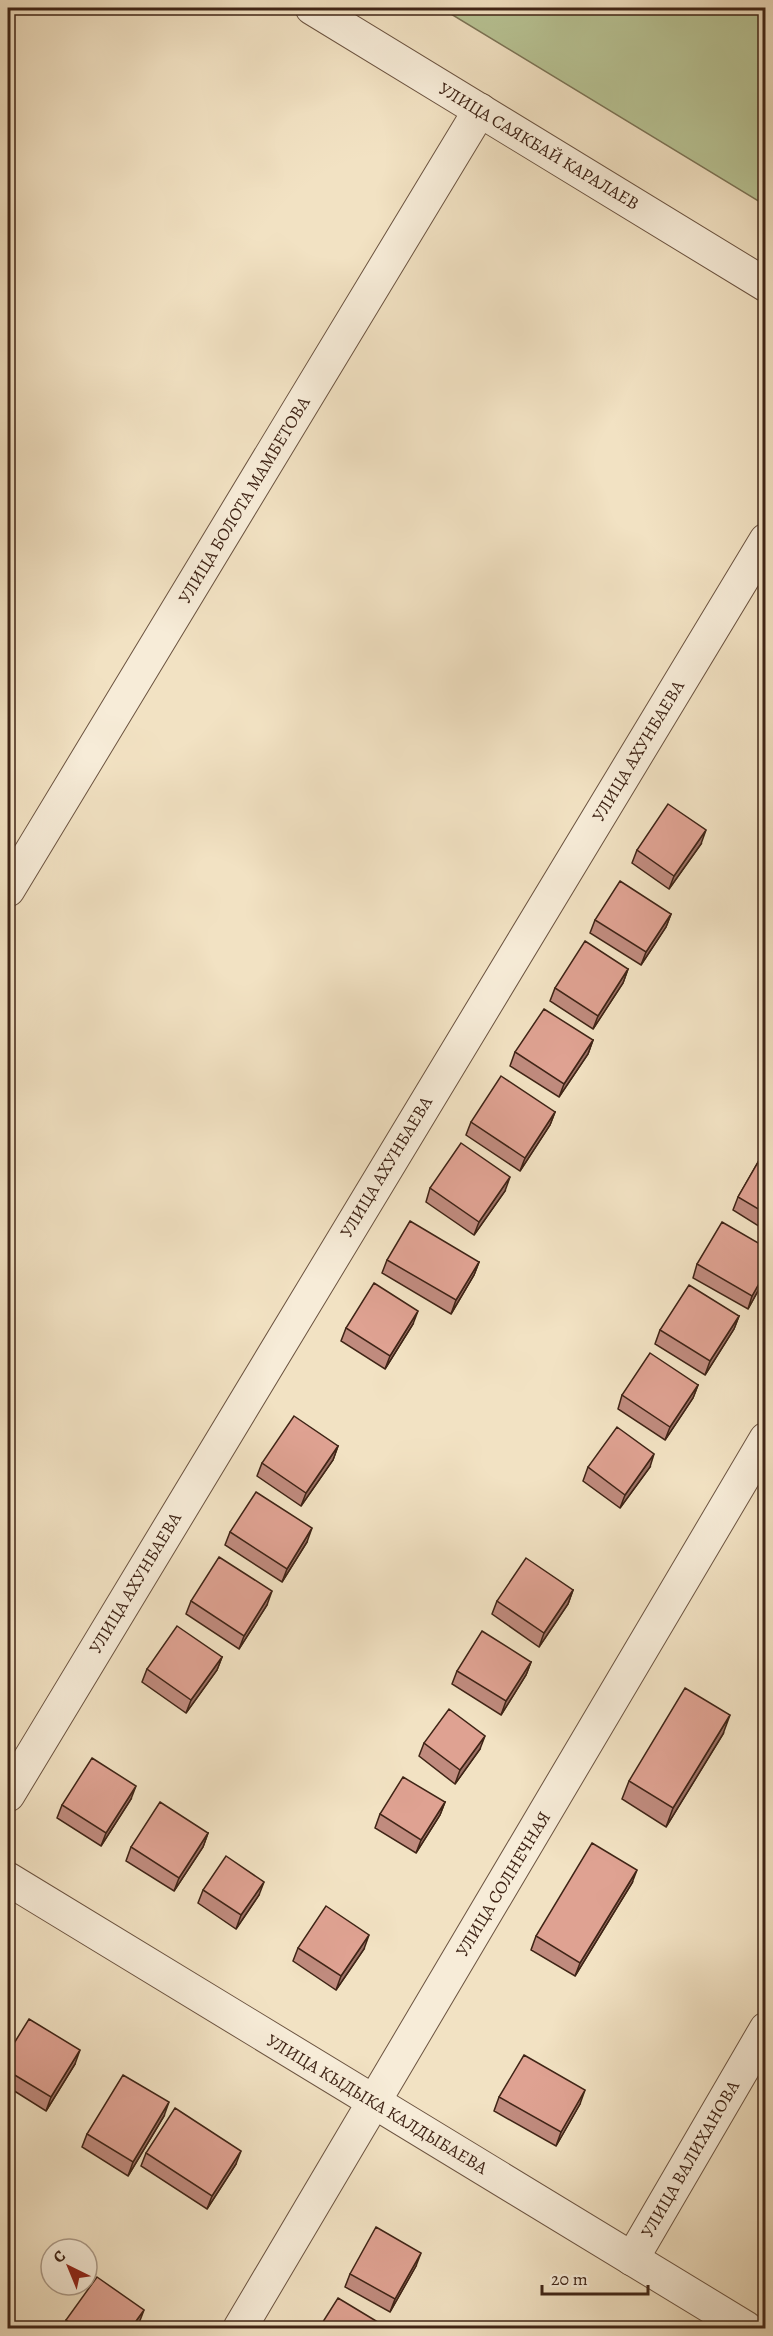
<svg xmlns="http://www.w3.org/2000/svg" width="773" height="2336" viewBox="0 0 773 2336" font-family="Alegreya,serif">
	<style>
		.green { fill: #b8c495; stroke: #7c7456; stroke-width: 1.5 }
		.lines { fill: none; stroke-linecap: round; stroke-linejoin: round }
		.minor-casing { stroke: #6c5441; stroke-width: 35 }
		.tertiary-casing { stroke: #6c5441; stroke-width: 35 }
		.minor { stroke: #f7ecd8; stroke-width: 33 }
		.tertiary { stroke: #f7ecd8; stroke-width: 33 }
		.wall { fill: #c08b7e; stroke: #3f2416; stroke-width: 1.5 }
		.shaded-wall { fill: #9c7166; stroke: #3f2416; stroke-width: 1.5 }
		.building { fill: #dfa292; stroke: #3f2416; stroke-width: 1.5 }
		.labels { text-anchor: middle; dominant-baseline: central; stroke-width: 4.5; stroke-linejoin: round; paint-order: stroke }
		.street-label { font-size: 18px; fill: #3f2416; stroke: #f7ecd8 }
	</style>
	<rect width="100%" height="100%" fill="#f2e2c3"/>
	<filter id="stains"><feTurbulence type="fractalNoise" baseFrequency=".00333" numOctaves="4"/><feColorMatrix values="0 0 0 0 .2 0 0 0 0 .09 0 0 0 0 .02 0 0 0 .5 -.17"/></filter>
	<radialGradient id="worn" r=".72"><stop offset=".6" stop-color="#630" stop-opacity="0"/><stop offset="1" stop-color="#630" stop-opacity=".3"/></radialGradient>
	<path class="green" d="M 441,8 L 765,8 L 765,205 Z"/>
	<g class="lines">
		<g class="minor-casing">
			<path id="minor" d="M 8,890 L 480,110
				M 8,1795 L 766,540
				M 632,2259 L 766,2029
				M 240,2328 L 766,1439"/>
		</g>
		<g class="tertiary-casing">
			<path id="tertiary" d="M 312,8 L 766,285
				M 8,1879 L 746,2328"/>
		</g>
		<use href="#minor" class="minor"/>
		<use href="#tertiary" class="tertiary"/>
	</g>
	<path class="wall" d="M 701,844 L 669,889 L 632,863 L 637,850 Z
		M 671,914 L 666,927 L 641,965 L 590,933 L 595,920 Z
		M 628,969 L 623,983 L 593,1029 L 550,1001 L 555,988 Z
		M 593,1040 L 588,1054 L 559,1097 L 510,1066 L 515,1052 Z
		M 555,1112 L 550,1125 L 520,1171 L 466,1135 L 471,1122 Z
		M 765,1150 L 765,1230 L 733,1210 L 738,1197 Z
		M 430,1188 L 505,1191 L 474,1235 L 426,1202 Z
		M 387,1260 L 479,1262 L 474,1275 L 451,1314 L 382,1273 Z
		M 697,1264 L 765,1278 L 748,1309 L 693,1278 Z
		M 739,1316 L 734,1329 L 705,1375 L 655,1344 L 660,1330 Z
		M 413,1324 L 385,1369 L 341,1341 L 346,1328 Z
		M 698,1385 L 693,1398 L 665,1440 L 618,1409 L 622,1395 Z
		M 338,1446 L 333,1460 L 301,1506 L 257,1476 L 262,1463 Z
		M 588,1467 L 650,1467 L 620,1508 L 583,1481 Z
		M 230,1532 L 307,1542 L 282,1582 L 225,1545 Z
		M 573,1590 L 568,1604 L 539,1647 L 492,1614 L 497,1601 Z
		M 191,1601 L 267,1605 L 239,1649 L 186,1614 Z
		M 222,1657 L 217,1670 L 186,1713 L 142,1682 L 147,1669 Z
		M 531,1662 L 526,1675 L 501,1715 L 452,1684 L 457,1671 Z
		M 723,1734 L 666,1827 L 622,1799 L 629,1781 Z
		M 424,1743 L 480,1749 L 455,1784 L 419,1756 Z
		M 131,1799 L 101,1846 L 57,1818 L 62,1805 Z
		M 445,1802 L 440,1815 L 416,1853 L 375,1828 L 380,1814 Z
		M 208,1833 L 203,1847 L 174,1891 L 126,1861 L 131,1847 Z
		M 632,1883 L 575,1976 L 531,1950 L 536,1936 Z
		M 203,1890 L 259,1895 L 236,1929 L 198,1903 Z
		M 298,1948 L 364,1949 L 336,1990 L 293,1961 Z
		M 8,2053 L 75,2064 L 46,2111 L 8,2087 Z
		M 499,2097 L 580,2104 L 556,2146 L 494,2111 Z
		M 164,2116 L 128,2176 L 82,2147 L 87,2134 Z
		M 146,2153 L 236,2164 L 207,2209 L 141,2166 Z
		M 416,2266 L 390,2312 L 345,2287 L 350,2274 Z
		M 66,2320 L 139,2323 L 135,2328 L 63,2328 Z"/>
	<path class="shaded-wall" d="M 706,830 L 701,844 L 669,889 L 674,876 Z
		M 671,914 L 666,927 L 641,965 L 646,952 Z
		M 628,969 L 623,983 L 593,1029 L 598,1016 Z
		M 593,1040 L 588,1054 L 559,1097 L 564,1084 Z
		M 555,1112 L 550,1125 L 520,1171 L 525,1158 Z
		M 510,1177 L 505,1191 L 474,1235 L 479,1222 Z
		M 479,1262 L 474,1275 L 451,1314 L 456,1300 Z
		M 765,1273 L 765,1278 L 748,1309 L 752,1296 Z
		M 418,1311 L 413,1324 L 385,1369 L 390,1356 Z
		M 739,1316 L 734,1329 L 705,1375 L 710,1361 Z
		M 698,1385 L 693,1398 L 665,1440 L 670,1427 Z
		M 338,1446 L 333,1460 L 301,1506 L 306,1493 Z
		M 654,1454 L 650,1467 L 620,1508 L 625,1495 Z
		M 312,1528 L 307,1542 L 282,1582 L 287,1569 Z
		M 573,1590 L 568,1604 L 539,1647 L 544,1633 Z
		M 272,1591 L 267,1605 L 239,1649 L 244,1636 Z
		M 222,1657 L 217,1670 L 186,1713 L 191,1700 Z
		M 531,1662 L 526,1675 L 501,1715 L 506,1701 Z
		M 730,1715 L 723,1734 L 666,1827 L 673,1808 Z
		M 485,1736 L 480,1749 L 455,1784 L 460,1770 Z
		M 136,1786 L 131,1799 L 101,1846 L 106,1833 Z
		M 445,1802 L 440,1815 L 416,1853 L 421,1840 Z
		M 208,1833 L 203,1847 L 174,1891 L 179,1878 Z
		M 637,1870 L 632,1883 L 575,1976 L 580,1963 Z
		M 264,1882 L 259,1895 L 236,1929 L 241,1915 Z
		M 369,1935 L 364,1949 L 336,1990 L 341,1976 Z
		M 14,2012 L 9,2025 L 8,2028 L 8,2022 Z
		M 80,2050 L 75,2064 L 46,2111 L 51,2097 Z
		M 585,2090 L 580,2104 L 556,2146 L 561,2132 Z
		M 169,2102 L 164,2116 L 128,2176 L 133,2162 Z
		M 241,2151 L 236,2164 L 207,2209 L 212,2196 Z
		M 421,2253 L 416,2266 L 390,2312 L 395,2299 Z
		M 144,2310 L 139,2323 L 135,2328 L 131,2328 Z"/>
	<path class="building" d="M 668,804 L 706,830 L 674,876 L 637,850 Z
		M 620,881 L 671,914 L 646,952 L 595,920 Z
		M 585,941 L 628,969 L 598,1016 L 555,988 Z
		M 544,1009 L 593,1040 L 564,1084 L 515,1052 Z
		M 501,1076 L 555,1112 L 525,1158 L 471,1122 Z
		M 461,1143 L 510,1177 L 479,1222 L 430,1188 Z
		M 765,1150 L 765,1213 L 738,1197 Z
		M 410,1221 L 479,1262 L 456,1300 L 387,1260 Z
		M 722,1222 L 765,1247 L 765,1273 L 752,1296 L 697,1264 Z
		M 374,1283 L 418,1311 L 390,1356 L 346,1328 Z
		M 689,1285 L 739,1316 L 710,1361 L 660,1330 Z
		M 650,1353 L 698,1385 L 670,1427 L 622,1395 Z
		M 294,1416 L 338,1446 L 306,1493 L 262,1463 Z
		M 617,1427 L 654,1454 L 625,1495 L 588,1467 Z
		M 256,1492 L 312,1528 L 287,1569 L 230,1532 Z
		M 219,1557 L 272,1591 L 244,1636 L 191,1601 Z
		M 526,1558 L 573,1590 L 544,1633 L 497,1601 Z
		M 177,1626 L 222,1657 L 191,1700 L 147,1669 Z
		M 482,1631 L 531,1662 L 506,1701 L 457,1671 Z
		M 685,1688 L 730,1715 L 673,1808 L 629,1781 Z
		M 449,1709 L 485,1736 L 460,1770 L 424,1743 Z
		M 92,1758 L 136,1786 L 106,1833 L 62,1805 Z
		M 403,1777 L 445,1802 L 421,1840 L 380,1814 Z
		M 160,1802 L 208,1833 L 179,1878 L 131,1847 Z
		M 592,1843 L 637,1870 L 580,1963 L 536,1936 Z
		M 226,1856 L 264,1882 L 241,1915 L 203,1890 Z
		M 326,1906 L 369,1935 L 341,1976 L 298,1948 Z
		M 8,2007 L 14,2012 L 8,2022 Z
		M 29,2019 L 80,2050 L 51,2097 L 8,2071 L 8,2053 Z
		M 524,2055 L 585,2090 L 561,2132 L 499,2097 Z
		M 123,2075 L 169,2102 L 133,2162 L 87,2134 Z
		M 175,2108 L 241,2151 L 212,2196 L 146,2153 Z
		M 376,2227 L 421,2253 L 395,2299 L 350,2274 Z
		M 97,2277 L 144,2310 L 131,2328 L 78,2328 L 66,2320 Z
		M 338,2298 L 386,2327 L 385,2328 L 319,2328 Z"/>
	<g class="labels">
		<g class="street-label">
			<text transform="translate(539 146) rotate(31)">УЛИЦА САЯКБАЙ КАРАЛАЕВ</text>
			<text transform="translate(244 500) rotate(-59)">УЛИЦА БОЛОТА МАМБЕТОВА</text>
			<text transform="translate(638 751) rotate(-59)">УЛИЦА АХУНБАЕВА</text>
			<text transform="translate(386 1167) rotate(-59)">УЛИЦА АХУНБАЕВА</text>
			<text transform="translate(135 1583) rotate(-59)">УЛИЦА АХУНБАЕВА</text>
			<text transform="translate(503 1884) rotate(-59)">УЛИЦА СОЛНЕЧНАЯ</text>
			<text transform="translate(377 2104) rotate(31)">УЛИЦА КЫДЫКА КАЛДЫБАЕВА</text>
			<text transform="translate(690 2159) rotate(-60)">УЛИЦА ВАЛИХАНОВА</text>
		</g>
	</g>
	<rect width="773" height="2336" fill="none" stroke="#f2e2c3" stroke-width="30"/>
	<rect x="9" y="9" width="755" height="2318" fill="none" stroke="#3f2416" stroke-width="3"/>
	<rect x="15" y="15" width="743" height="2306" fill="none" stroke="#3f2416" stroke-width="1.5"/>
	<g transform="translate(69 2267) rotate(317)"><circle r="28" fill="#f7ecd8" stroke="#ad9c8a" stroke-width="1.5"/>
	<path d="M0-4.5L10 22L0 15L-10 22Z" fill="#8f2418"/>
	<text y="-9" font-size="16" font-weight="bold" text-anchor="middle" fill="#3f2416">С</text>
	</g>
	<path d="M542 2285v9h106v-9" fill="none" stroke="#3f2416" stroke-width="3"/>
	<text x="551" y="2285" font-size="18" fill="#3f2416" stroke="#f7ecd8" stroke-width="4.5" paint-order="stroke">20 m</text>
	<rect width="100%" height="100%" filter="url(#stains)"/>
	<rect width="100%" height="100%" fill="url(#worn)"/>
</svg>
